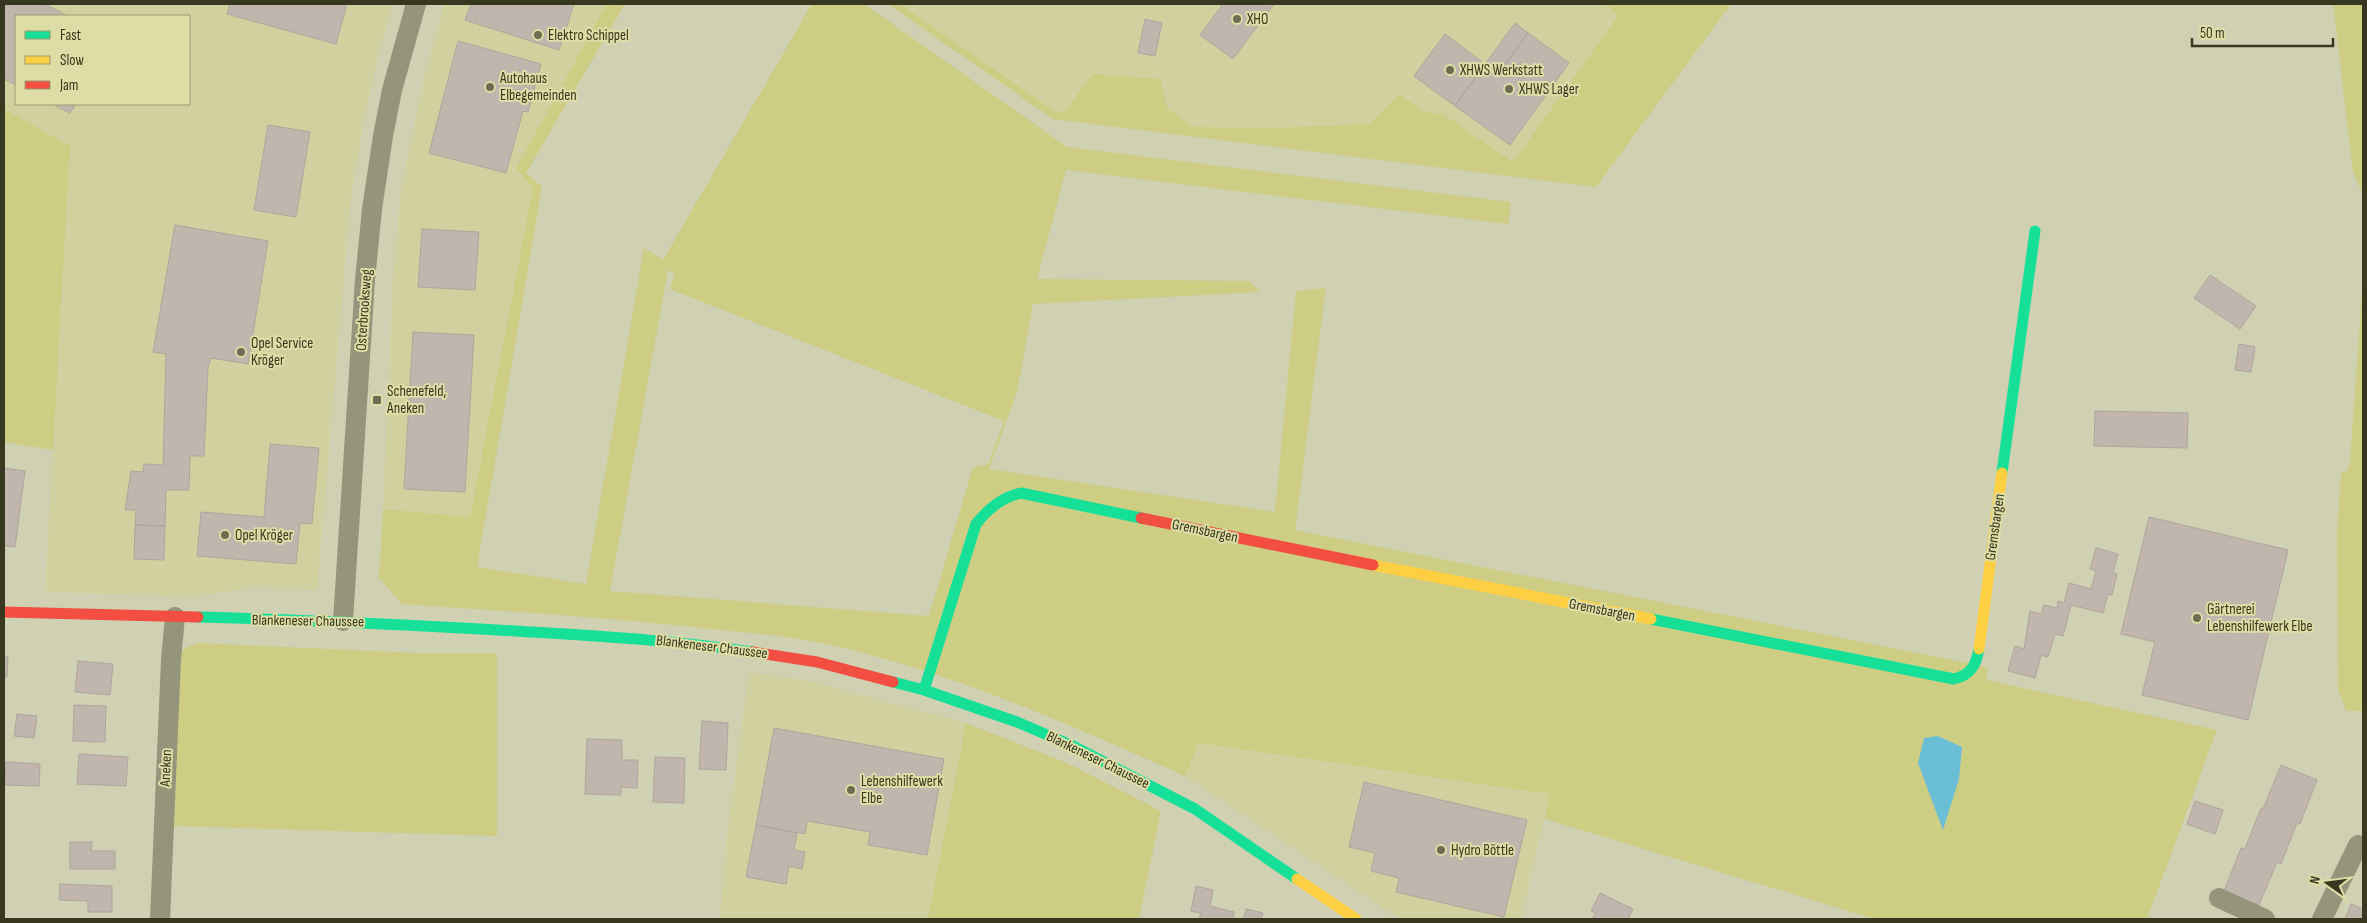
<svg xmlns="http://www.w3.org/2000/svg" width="2367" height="923" viewBox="0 0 2367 923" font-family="'Sofia Sans Condensed',sans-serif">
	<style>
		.built { fill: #d1d1a0; fill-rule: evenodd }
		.green { fill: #cecd84; fill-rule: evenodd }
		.water { fill: #6abed6 }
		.building { fill: #c0b6ae; stroke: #afa59d }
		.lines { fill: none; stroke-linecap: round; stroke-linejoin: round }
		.street { stroke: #95957b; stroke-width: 20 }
		.fast { stroke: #16e098; stroke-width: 11 }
		.slow { stroke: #ffcf43; stroke-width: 11 }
		.jam { stroke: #f24e42; stroke-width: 11 }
		.poi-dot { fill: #6d6d54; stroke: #dddda5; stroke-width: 2 }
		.labels { text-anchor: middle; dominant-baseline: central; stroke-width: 4; stroke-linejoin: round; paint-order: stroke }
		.poi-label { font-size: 15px; fill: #383821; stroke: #dddda5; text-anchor: start }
		.street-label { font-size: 15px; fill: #383821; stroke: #dddda5 }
	</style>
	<rect width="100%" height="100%" fill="#d0d0b2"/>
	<path class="built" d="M 4,4 L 393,4 L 377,60 L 361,137 L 351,197 L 317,590 L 252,587 L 196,597 L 45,592 L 70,146 L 4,109 ZM 16,16 L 189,16 L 189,104 L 16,104 Z
		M 444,4 L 607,4 L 516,168 L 533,187 L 470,517 L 383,509 L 393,279 L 401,188 L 425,74 Z
		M 888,4 L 1731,4 L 1596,187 L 1053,119 Z
		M 749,672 L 809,681 L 966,723 L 928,919 L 720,919 L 726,842 Z
		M 1199,743 L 1550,794 L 1521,919 L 1400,919 L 1185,776 Z"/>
	<path class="green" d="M 607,4 L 625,4 L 526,173 L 542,187 L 477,567 L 586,584 L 644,248 L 663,260 L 812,4 L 864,4 L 1067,147 L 1511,202 L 1508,224 L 1066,170 L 1037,279 L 1249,281 L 1260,292 L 1033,304 L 1017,392 L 989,469 L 1275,512 L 1296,291 L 1326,288 L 1295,530 L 1963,662 L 1988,668 L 1986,680 L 2217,730 L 2147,919 L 1875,919 L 1545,819 L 1549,794 L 1199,743 L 1185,776 C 1071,725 961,676 839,647 C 794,636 747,633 702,628 C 602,617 502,611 402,604 L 379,578 L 383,509 L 470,517 L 533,188 L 516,168 ZM 668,270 L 675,273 L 670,289 L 1004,421 L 988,464 L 973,467 L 929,616 L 610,591 Z
		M 888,4 L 900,4 L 1056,112 L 1064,113 L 1092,74 L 1160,79 L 1167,108 L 1193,127 L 1274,128 L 1369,124 L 1399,94 L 1424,112 L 1443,114 L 1513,162 L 1619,15 L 1605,4 L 1731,4 L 1596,187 L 1053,119 Z
		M 2333,4 L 2363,4 L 2363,195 L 2353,172 Z
		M 4,109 L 70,146 L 53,450 L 4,442 Z
		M 2363,276 L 2363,711 L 2346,711 L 2338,689 L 2337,534 L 2341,472 L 2348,471 L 2350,461 Z
		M 197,643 L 416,653 L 497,653 L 497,836 L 174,826 L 180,651 Z
		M 966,723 L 1067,763 L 1161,811 L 1139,919 L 928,919 Z"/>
	<path class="water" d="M 1938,736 L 1962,747 L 1959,779 L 1943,830 L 1918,763 L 1924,738 Z"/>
	<path class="building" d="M 4,4 L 45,4 L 68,16 L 16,16 L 16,85 L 4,79 Z
		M 230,4 L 347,4 L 336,44 L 227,14 Z
		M 471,4 L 574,4 L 559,50 L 465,20 Z
		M 1223,4 L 1274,4 L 1233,59 L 1200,35 Z
		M 1145,19 L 1162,23 L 1155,56 L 1138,53 Z
		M 1515,23 L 1528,33 L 1499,73 L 1485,64 Z
		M 1528,33 L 1569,63 L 1510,145 L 1455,106 L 1485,64 L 1499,73 Z
		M 1445,34 L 1485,64 L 1455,106 L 1414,76 Z
		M 458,41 L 541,64 L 528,112 L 523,111 L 506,173 L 429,153 Z
		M 52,104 L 76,104 L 70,113 Z
		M 268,125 L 310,132 L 296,217 L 254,210 Z
		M 175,225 L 268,241 L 248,364 L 211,358 L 208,368 L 204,456 L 190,456 L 189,490 L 166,490 L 165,526 L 135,525 L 136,510 L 125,510 L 131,471 L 143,472 L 144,464 L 163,465 L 166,354 L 153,352 Z
		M 422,229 L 479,232 L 475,290 L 418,287 Z
		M 2210,275 L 2256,306 L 2240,329 L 2194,298 Z
		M 413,332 L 474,335 L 465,492 L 404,489 Z
		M 2239,344 L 2255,347 L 2251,372 L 2235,370 Z
		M 2095,411 L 2188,413 L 2187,448 L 2094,446 Z
		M 270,444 L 319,448 L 312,524 L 300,523 L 296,564 L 197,556 L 201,512 L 264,517 Z
		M 4,468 L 25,471 L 15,547 L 4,546 Z
		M 2149,517 L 2288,550 L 2248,720 L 2142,695 L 2155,642 L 2121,634 Z
		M 135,525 L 165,526 L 164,560 L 134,559 Z
		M 2096,548 L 2118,554 L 2113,573 L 2117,574 L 2112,595 L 2108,594 L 2103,613 L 2071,605 L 2063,636 L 2055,634 L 2048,657 L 2041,655 L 2035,678 L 2008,671 L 2015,646 L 2024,649 L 2030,611 L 2041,614 L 2044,605 L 2057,608 L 2058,601 L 2064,603 L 2069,583 L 2091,589 L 2096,571 L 2090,569 Z
		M 4,657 L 8,657 L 7,677 L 4,677 Z
		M 78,661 L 113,664 L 110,695 L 75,692 Z
		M 74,705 L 106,706 L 105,742 L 73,741 Z
		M 17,714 L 37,716 L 34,738 L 14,736 Z
		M 702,721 L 728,723 L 726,770 L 699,769 Z
		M 774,728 L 944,759 L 927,855 L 868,845 L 870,832 L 807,821 L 805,834 L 756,825 Z
		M 587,739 L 622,740 L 622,760 L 638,760 L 637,788 L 621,787 L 621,795 L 585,794 Z
		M 79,754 L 128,757 L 126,786 L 77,784 Z
		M 655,757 L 685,758 L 684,803 L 653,802 Z
		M 6,762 L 40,764 L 39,786 L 5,785 Z
		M 2281,765 L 2317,780 L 2300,824 L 2297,823 L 2281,864 L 2277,862 L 2259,905 L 2224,891 L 2241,848 L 2245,849 L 2261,808 L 2263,809 Z
		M 1364,782 L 1527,820 L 1504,917 L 1396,892 L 1399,878 L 1371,871 L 1375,853 L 1349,847 Z
		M 2195,801 L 2223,810 L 2215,834 L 2187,824 Z
		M 756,825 L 797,833 L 794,850 L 805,852 L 802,869 L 789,866 L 786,884 L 746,877 Z
		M 70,842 L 92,842 L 91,851 L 115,851 L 115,869 L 70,869 Z
		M 60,884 L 112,886 L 112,912 L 88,912 L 88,901 L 59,900 Z
		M 1196,886 L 1213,890 L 1210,906 L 1234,912 L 1233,919 L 1199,919 L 1201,913 L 1191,911 Z
		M 1600,893 L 1633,909 L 1628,919 L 1592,919 L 1596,913 L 1591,911 Z
		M 2351,904 L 2363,909 L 2363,919 L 2345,919 Z
		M 1246,909 L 1263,913 L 1261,919 L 1244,919 Z"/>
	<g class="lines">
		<path class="street" d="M 343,621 L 365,280 L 372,209 L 383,136 L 392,90 L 416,4
			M 2219,898 L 2265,919
			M 160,919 L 171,659 L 175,617
			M 2322,919 L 2358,845 L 2363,847"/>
		<path class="fast" d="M 2002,473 L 2035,231
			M 198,617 C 304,620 410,625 515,631 C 595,636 674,640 752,652
			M 1651,619 L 1954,679 C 1971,675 1976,665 1979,649
			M 893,682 L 924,690 L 1017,722 L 1073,746 L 1195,809 L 1297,879
			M 924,690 L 976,524 C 989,508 1001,498 1021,493 L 1141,518"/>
		<path class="slow" d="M 1373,565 L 1651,619
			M 1979,649 L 2002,473
			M 1297,879 L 1356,919"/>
		<path class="jam" d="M 1141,518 L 1373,565
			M 4,612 L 198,617
			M 752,652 L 817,662 L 893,682"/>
	</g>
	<g class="poi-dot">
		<circle cx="1237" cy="19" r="5"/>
		<circle cx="538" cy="35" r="5"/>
		<circle cx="1450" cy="70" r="5"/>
		<circle cx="490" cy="87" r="5"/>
		<circle cx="1509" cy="89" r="5"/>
		<circle cx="241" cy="352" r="5"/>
		<rect x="372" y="395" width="10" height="10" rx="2.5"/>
		<circle cx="225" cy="535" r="5"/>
		<circle cx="2197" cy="618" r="5"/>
		<circle cx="851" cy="790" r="5"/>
		<circle cx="1441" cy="850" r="5"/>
	</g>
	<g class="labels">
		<g class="poi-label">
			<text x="1247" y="19">XHO</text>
			<text x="548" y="35">Elektro Schippel</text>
			<text x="1460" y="70">XHWS Werkstatt</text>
			<text x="500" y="78">Autohaus<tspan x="500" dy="17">Elbegemeinden</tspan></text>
			<text x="1519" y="89">XHWS Lager</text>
			<text x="251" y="343">Opel Service<tspan x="251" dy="17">Kröger</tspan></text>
			<text x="387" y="391">Schenefeld,<tspan x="387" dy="17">Aneken</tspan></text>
			<text x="235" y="535">Opel Kröger</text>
			<text x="2207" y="609">Gärtnerei<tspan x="2207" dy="17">Lebenshilfewerk Elbe</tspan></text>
			<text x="861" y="781">Lebenshilfewerk<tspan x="861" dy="17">Elbe</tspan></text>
			<text x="1451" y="850">Hydro Böttle</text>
		</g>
		<g class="street-label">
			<text transform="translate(364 310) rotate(-86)">Osterbrooksweg</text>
			<text transform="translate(1995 527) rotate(-82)">Gremsbargen</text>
			<text transform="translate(1205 531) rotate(12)">Gremsbargen</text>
			<text transform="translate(1602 610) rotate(11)">Gremsbargen</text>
			<text transform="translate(308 621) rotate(1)">Blankeneser Chaussee</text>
			<text transform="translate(712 647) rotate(7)">Blankeneser Chaussee</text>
			<text transform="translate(1098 760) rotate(26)">Blankeneser Chaussee</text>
			<text transform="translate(166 768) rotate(-88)">Aneken</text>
		</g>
	</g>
	<rect width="2367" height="923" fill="none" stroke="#383821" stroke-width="10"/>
	<rect x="15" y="15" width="175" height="90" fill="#dddda5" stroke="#9b9b70"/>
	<rect x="25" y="31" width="25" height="8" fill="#16e098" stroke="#9b9b70"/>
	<text x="60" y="40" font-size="15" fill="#383821">Fast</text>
	<rect x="25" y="56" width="25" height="8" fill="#ffcf43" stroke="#9b9b70"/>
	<text x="60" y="65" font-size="15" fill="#383821">Slow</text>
	<rect x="25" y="81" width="25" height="8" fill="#f24e42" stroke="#9b9b70"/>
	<text x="60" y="90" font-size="15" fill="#383821">Jam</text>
	<g transform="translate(2327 883) rotate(284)" stroke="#dddda5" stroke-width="4" paint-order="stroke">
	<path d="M0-4L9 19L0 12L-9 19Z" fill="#383821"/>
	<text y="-8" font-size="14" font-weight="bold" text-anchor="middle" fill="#383821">N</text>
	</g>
	<path d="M2192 38v8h141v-8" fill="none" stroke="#383821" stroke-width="2.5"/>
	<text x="2200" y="38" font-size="15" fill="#383821" stroke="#dddda5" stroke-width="4" paint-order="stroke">50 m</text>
</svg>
